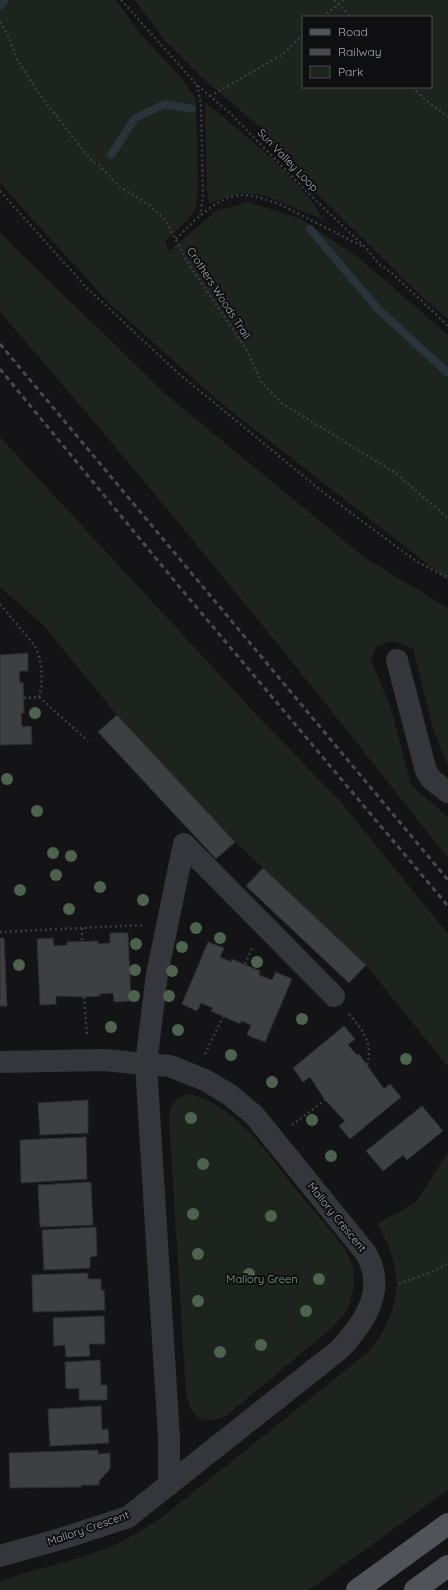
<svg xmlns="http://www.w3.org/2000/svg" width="448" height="1590" viewBox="0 0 448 1590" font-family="Quicksand,sans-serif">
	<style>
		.green { fill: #1c241d; fill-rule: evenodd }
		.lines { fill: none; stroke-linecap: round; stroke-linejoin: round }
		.stream { stroke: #2a323a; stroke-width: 8 }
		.building { fill: #3e3f43; stroke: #2e2e32 }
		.path { stroke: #3b3d42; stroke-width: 2.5; stroke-dasharray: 2 3; stroke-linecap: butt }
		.minor { stroke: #35363b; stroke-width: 22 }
		.major { stroke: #51535a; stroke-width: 22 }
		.rail { stroke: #484a50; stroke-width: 3; stroke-dasharray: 5 4; stroke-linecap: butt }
		.tree { fill: #4e6250 }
		.labels { text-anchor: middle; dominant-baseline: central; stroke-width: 4; stroke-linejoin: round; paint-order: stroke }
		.street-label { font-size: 11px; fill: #a6aab6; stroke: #0f0f11 }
		.park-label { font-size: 11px; fill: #7da180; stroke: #0f0f11 }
	</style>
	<rect width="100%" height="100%" fill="#141416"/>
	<path class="green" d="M 0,0 L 116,0 L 141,35 L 181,77 L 196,99 L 198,187 L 195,209 L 187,221 L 165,241 L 169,251 L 216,211 L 248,202 L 301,219 L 359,258 L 448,335 L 448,580 L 222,404 L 109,303 L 0,183 Z
		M 135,0 L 448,0 L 448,319 L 423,298 L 299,176 L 259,126 L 203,79 L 164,40 ZM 303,17 L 431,17 L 431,87 L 303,87 Z
		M 205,102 C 241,132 301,179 324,220 L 264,195 L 240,193 L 209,203 L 207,189 Z
		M 0,232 L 15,248 L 169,397 L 365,558 L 448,608 L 448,766 L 434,732 L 413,649 L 394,641 L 376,646 L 371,661 L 390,705 L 411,785 L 448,817 L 448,858 C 302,673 155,490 0,312 Z
		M 0,437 L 267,726 L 340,801 L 448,934 L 448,1067 L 366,965 L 235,842 L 117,715 L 43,625 L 0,587 Z
		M 188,1094 C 233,1103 263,1148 290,1182 C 308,1203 325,1225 343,1246 L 353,1266 L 354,1287 L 348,1309 L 334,1326 L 226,1416 C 201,1425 192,1419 186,1394 L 169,1118 C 170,1104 175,1099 188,1094 Z
		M 448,1152 L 448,1490 L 309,1590 L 0,1590 L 0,1581 C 33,1569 67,1563 99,1551 C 123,1543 145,1528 166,1514 L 368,1352 C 403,1310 405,1270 377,1224 L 416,1202 Z"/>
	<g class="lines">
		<path class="stream" d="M 0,6 L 5,0
			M 111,155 L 135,118 L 165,104 L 192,109
			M 310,229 L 379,310 L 448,373"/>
	</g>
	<path class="building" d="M 28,653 L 28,671 L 19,671 L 20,683 L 23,682 L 24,713 L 21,713 L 22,727 L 31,726 L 32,744 L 0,745 L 0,655 Z
		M 117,715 L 235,842 L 216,859 L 98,732 Z
		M 263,868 L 366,965 L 349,983 L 246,886 Z
		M 110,933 L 128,933 L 131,1001 L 114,1002 L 113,993 L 100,994 L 100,996 L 84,997 L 56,996 L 56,1004 L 40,1005 L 37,939 L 53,938 L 54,946 L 67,945 L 67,942 L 98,941 L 98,944 L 110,943 Z
		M 0,938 L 4,938 L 7,1006 L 0,1006 Z
		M 208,942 L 224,948 L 220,957 L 231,962 L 232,959 L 260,971 L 259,975 L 272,980 L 276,972 L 292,979 L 265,1042 L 247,1035 L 251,1025 L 241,1021 L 240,1024 L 211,1011 L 213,1008 L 201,1003 L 197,1011 L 182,1004 Z
		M 344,1026 L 355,1039 L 348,1045 L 357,1055 L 359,1054 L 384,1089 L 390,1084 L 401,1097 L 350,1139 L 339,1126 L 345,1121 L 325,1100 L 310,1077 L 303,1082 L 293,1068 Z
		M 88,1100 L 88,1133 L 40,1135 L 38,1103 Z
		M 422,1106 L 443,1131 L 407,1160 L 403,1155 L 383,1171 L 366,1151 Z
		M 86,1137 L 87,1179 L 21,1183 L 20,1140 Z
		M 91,1182 L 93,1225 L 40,1227 L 38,1185 Z
		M 96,1227 L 97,1256 L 90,1257 L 90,1268 L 44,1270 L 42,1230 Z
		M 88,1273 L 88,1279 L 101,1279 L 101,1290 L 104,1290 L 105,1310 L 33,1312 L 32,1275 Z
		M 104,1316 L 105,1344 L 89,1344 L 90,1356 L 66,1357 L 65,1345 L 54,1346 L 53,1318 Z
		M 100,1360 L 101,1385 L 107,1385 L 107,1400 L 79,1400 L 79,1388 L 66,1389 L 65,1362 Z
		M 101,1406 L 102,1430 L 108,1429 L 109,1443 L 50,1446 L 48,1409 Z
		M 98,1450 L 98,1454 L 110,1453 L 110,1469 L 99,1481 L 99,1485 L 81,1485 L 81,1487 L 10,1488 L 9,1453 Z"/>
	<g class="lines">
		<path class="path" d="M 121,0 L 197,85 L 230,113 L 310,195 L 366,248 L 378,263 L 393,274 L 448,326
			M 334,0 L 351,17
			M 323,17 L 344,0
			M 0,22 L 7,33 L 17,59 L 37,91 L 75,140 L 93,162 L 99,165 L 120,187 L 149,205 L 166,221 L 188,263 L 245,347 L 262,383 L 283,404 L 394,472 L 448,518
			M 197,85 L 201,105 L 203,196 L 200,215
			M 413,87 L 423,98 L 448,117
			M 210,96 L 282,55 L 303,35
			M 0,191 L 86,287 L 178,373 L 324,493 L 416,561 L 448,578
			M 176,239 C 192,223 218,195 242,195 C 255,195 267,200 279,204 L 364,247
			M 0,604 L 35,646 C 42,661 44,682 39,697
			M 24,698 L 39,697 L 88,741
			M 82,928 L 82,941
			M 0,932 L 143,925
			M 245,964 L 252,948
			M 84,997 L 87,1036
			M 349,1014 C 362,1029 374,1044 367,1065
			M 205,1054 L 223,1017
			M 292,1125 L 325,1100
			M 399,1284 L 436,1270 L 448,1263"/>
		<path class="minor" d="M 397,660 L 426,771 L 431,779 L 448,792
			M 184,844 L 334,996
			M 0,1062 L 103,1060 L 146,1064 L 170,1066 L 205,1080 L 230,1095 L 254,1115 L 365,1252 C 388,1288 365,1322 340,1349 L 128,1517 L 64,1538 L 0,1556
			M 169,1485 L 169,1438 L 146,1064 L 157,974 L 184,844"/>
		<path class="major" d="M 357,1590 L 448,1524
			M 415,1590 L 448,1566"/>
		<path class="rail" d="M 0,344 L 448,880
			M 0,369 L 182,590 L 448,906"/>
	</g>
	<g class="tree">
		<circle cx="35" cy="713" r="6"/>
		<circle cx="7" cy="779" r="6"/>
		<circle cx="37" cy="811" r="6"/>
		<circle cx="53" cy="853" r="6"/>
		<circle cx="71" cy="856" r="6"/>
		<circle cx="56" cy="875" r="6"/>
		<circle cx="100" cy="887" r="6"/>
		<circle cx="20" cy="890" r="6"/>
		<circle cx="143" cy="900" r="6"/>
		<circle cx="69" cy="909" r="6"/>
		<circle cx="196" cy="928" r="6"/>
		<circle cx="220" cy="938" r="6"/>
		<circle cx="136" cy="944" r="6"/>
		<circle cx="182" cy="947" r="6"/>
		<circle cx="257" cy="962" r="6"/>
		<circle cx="19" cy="965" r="6"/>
		<circle cx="135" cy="970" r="6"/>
		<circle cx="172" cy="971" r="6"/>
		<circle cx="134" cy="996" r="6"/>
		<circle cx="169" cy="996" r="6"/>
		<circle cx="302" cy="1019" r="6"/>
		<circle cx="111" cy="1027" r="6"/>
		<circle cx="178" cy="1030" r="6"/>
		<circle cx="231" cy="1055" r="6"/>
		<circle cx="406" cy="1059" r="6"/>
		<circle cx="272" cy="1082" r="6"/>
		<circle cx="191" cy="1118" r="6"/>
		<circle cx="312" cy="1120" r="6"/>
		<circle cx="331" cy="1156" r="6"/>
		<circle cx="203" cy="1164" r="6"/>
		<circle cx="193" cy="1214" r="6"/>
		<circle cx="271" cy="1216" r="6"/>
		<circle cx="198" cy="1254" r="6"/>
		<circle cx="249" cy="1274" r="6"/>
		<circle cx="319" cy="1279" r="6"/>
		<circle cx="198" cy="1301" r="6"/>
		<circle cx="306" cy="1311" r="6"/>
		<circle cx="261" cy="1345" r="6"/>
		<circle cx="220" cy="1352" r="6"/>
	</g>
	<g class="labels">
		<g class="street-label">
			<text transform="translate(288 160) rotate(46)">Sun Valley Loop</text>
			<text transform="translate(219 293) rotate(57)">Crothers Woods Trail</text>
			<text transform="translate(337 1217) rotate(51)">Mallory Crescent</text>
			<text transform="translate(88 1528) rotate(-19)">Mallory Crescent</text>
		</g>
		<g class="park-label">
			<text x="262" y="1279">Mallory Green</text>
		</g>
	</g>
	<rect x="302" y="16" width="130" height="72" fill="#0f0f11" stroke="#4b4d53"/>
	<rect x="310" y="29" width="20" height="6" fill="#51535a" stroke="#4b4d53"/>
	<text x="338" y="36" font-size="12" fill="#a6aab6">Road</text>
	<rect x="310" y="49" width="20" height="6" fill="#484a50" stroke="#4b4d53"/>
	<text x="338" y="56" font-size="12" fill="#a6aab6">Railway</text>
	<rect x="310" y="66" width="20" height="12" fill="#1c241d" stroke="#4b4d53"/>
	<text x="338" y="76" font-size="12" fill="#a6aab6">Park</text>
</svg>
